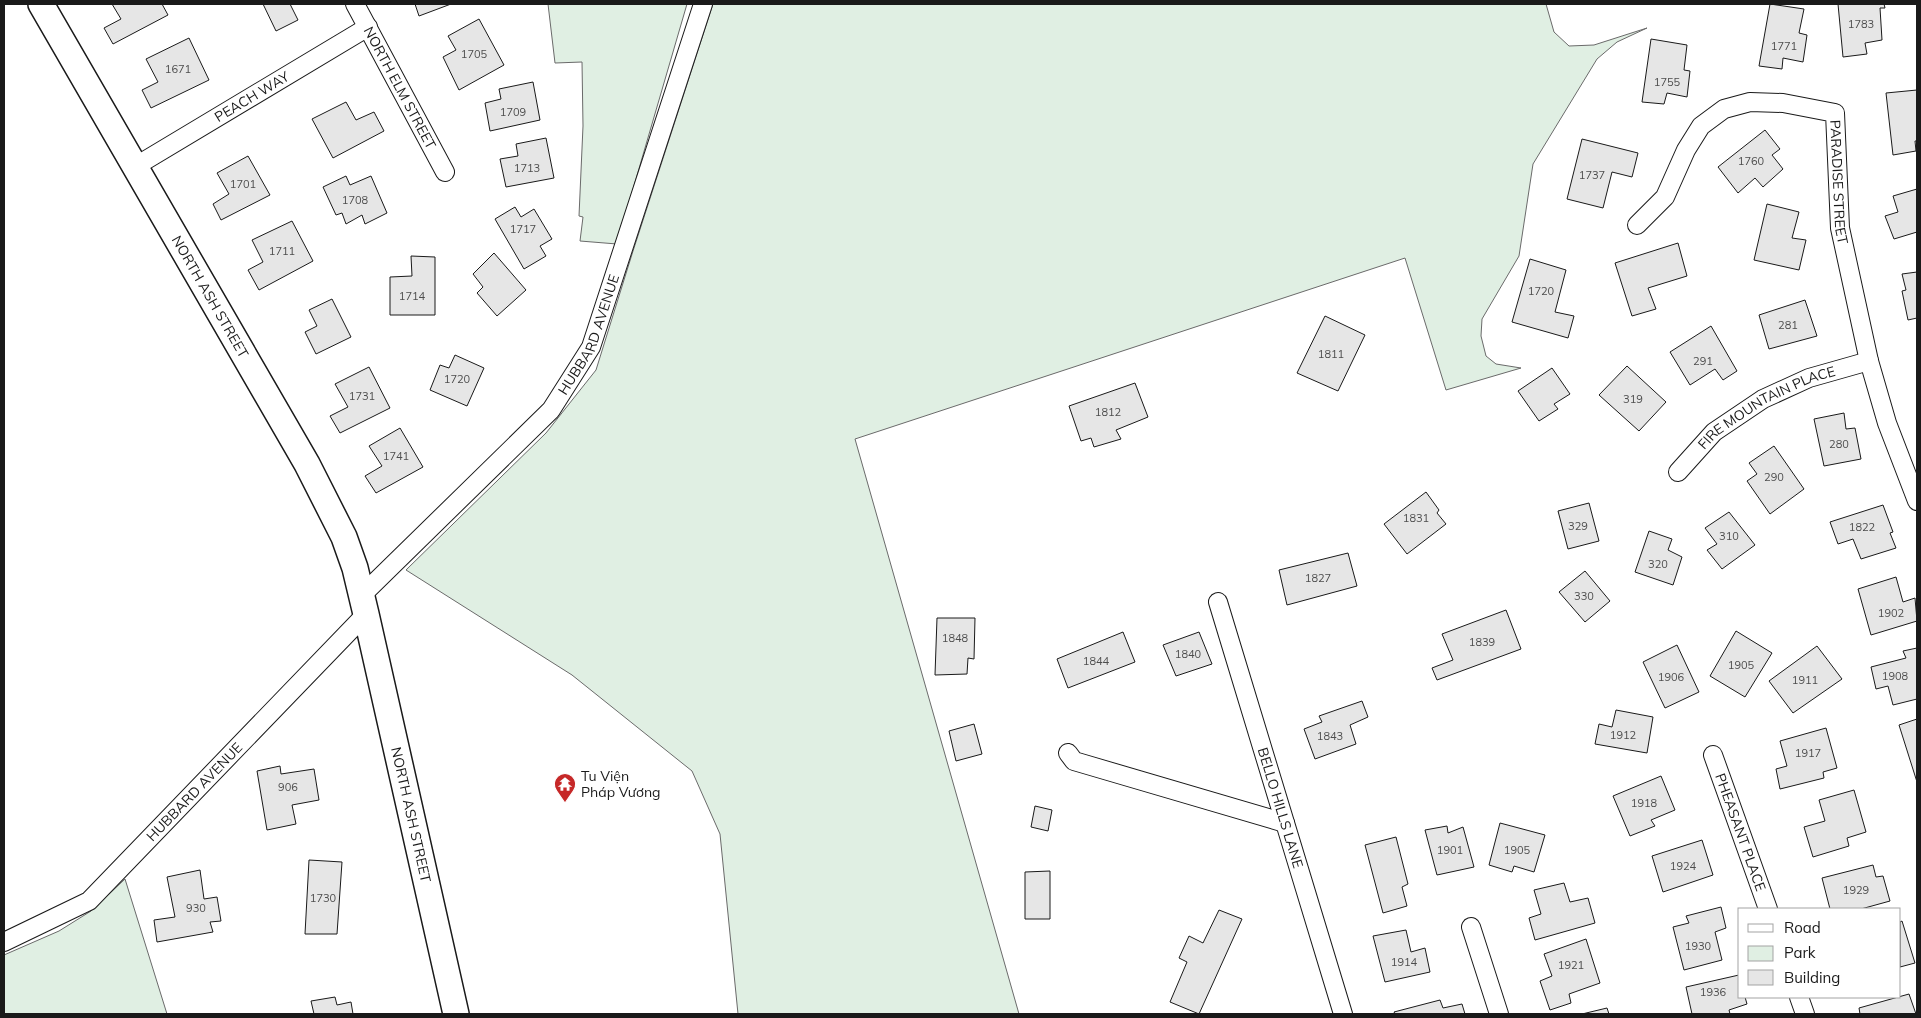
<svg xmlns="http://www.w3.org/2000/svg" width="1921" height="1018" viewBox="0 0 1921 1018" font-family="Mulish,sans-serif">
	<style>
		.green { fill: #e0efe3; stroke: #6a6a6a }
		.building { fill: #e6e6e6; stroke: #1a1a1a }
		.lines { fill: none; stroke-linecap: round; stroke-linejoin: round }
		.street-casing { stroke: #1a1a1a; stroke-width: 20 }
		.secondary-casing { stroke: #1a1a1a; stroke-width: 28 }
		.street { stroke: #fff; stroke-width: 18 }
		.secondary { stroke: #fff; stroke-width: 25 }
		.labels { text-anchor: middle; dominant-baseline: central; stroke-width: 4; stroke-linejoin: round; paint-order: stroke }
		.number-label { font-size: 11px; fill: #4d4d4d }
		.street-label { font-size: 14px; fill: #1a1a1a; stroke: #fff }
		.poi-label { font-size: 14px; fill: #1a1a1a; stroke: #fff; text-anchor: start }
	</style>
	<rect width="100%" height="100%" fill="#fff"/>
	<path class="green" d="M 548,4 L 687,4 L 617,244 L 580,241 L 583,217 L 579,216 L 583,126 L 582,62 L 555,63 Z
		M 713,4 L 1546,4 L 1554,32 L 1569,46 L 1594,45 L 1647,28 L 1617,42 L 1597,59 L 1533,164 L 1519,256 L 1482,319 L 1481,336 L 1486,356 L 1496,364 L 1521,368 L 1446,390 L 1405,258 L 855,439 L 1019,1014 L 738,1014 L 720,834 L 692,771 L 572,675 L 406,570 L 546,433 L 596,370 L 633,251 Z
		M 125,879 L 167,1014 L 4,1014 L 4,955 L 59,931 L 91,911 Z"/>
	<path class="building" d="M 112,4 L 162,4 L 168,15 L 113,44 L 104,28 L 121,19 Z
		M 263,4 L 290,4 L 298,20 L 276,31 Z
		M 415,4 L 451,4 L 419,16 Z
		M 1770,4 L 1804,9 L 1799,33 L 1807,35 L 1803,62 L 1783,58 L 1782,69 L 1759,66 Z
		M 1838,4 L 1884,4 L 1885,8 L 1880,8 L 1882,40 L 1865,43 L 1867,54 L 1843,57 Z
		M 479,19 L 504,65 L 459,90 L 443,57 L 456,50 L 448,36 Z
		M 189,38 L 209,80 L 151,108 L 142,90 L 158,82 L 146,59 Z
		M 1651,39 L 1687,45 L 1684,70 L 1690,71 L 1687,97 L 1667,93 L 1664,104 L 1642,102 Z
		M 533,82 L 540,120 L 490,131 L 485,103 L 501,99 L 499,89 Z
		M 1917,90 L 1917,141 L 1915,141 L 1916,151 L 1893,155 L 1886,93 Z
		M 346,102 L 356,120 L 374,112 L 384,131 L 333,158 L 312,119 Z
		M 1765,130 L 1780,149 L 1772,155 L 1783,169 L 1763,187 L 1755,178 L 1738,193 L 1718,167 Z
		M 546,138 L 554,178 L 506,187 L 500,159 L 518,156 L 516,144 Z
		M 1582,139 L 1638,153 L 1632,177 L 1612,172 L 1603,208 L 1567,199 Z
		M 248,156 L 270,195 L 221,220 L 213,204 L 229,194 L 217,173 Z
		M 346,176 L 350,185 L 371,176 L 387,213 L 365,224 L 362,215 L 346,224 L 342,213 L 336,215 L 323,187 Z
		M 1917,189 L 1917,232 L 1894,239 L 1885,216 L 1898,212 L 1893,196 Z
		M 1767,204 L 1799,212 L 1792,238 L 1806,240 L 1799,270 L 1754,260 Z
		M 515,207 L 521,217 L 534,209 L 552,239 L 540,246 L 546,256 L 524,269 L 495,219 Z
		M 292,221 L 313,261 L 259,290 L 248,270 L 263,262 L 252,240 Z
		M 1678,243 L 1687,276 L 1648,288 L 1656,309 L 1632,316 L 1615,263 Z
		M 494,253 L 526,290 L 497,316 L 477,293 L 483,287 L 473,274 Z
		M 411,256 L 435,257 L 435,315 L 390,315 L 390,277 L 412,276 Z
		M 1530,259 L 1566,270 L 1555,312 L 1574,316 L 1568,338 L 1512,322 Z
		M 1917,272 L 1917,318 L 1908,320 L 1902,291 L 1906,290 L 1902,274 Z
		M 332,299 L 351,337 L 316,354 L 305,332 L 317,326 L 309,310 Z
		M 1805,300 L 1817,336 L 1769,349 L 1759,315 Z
		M 1325,316 L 1365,335 L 1338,391 L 1297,373 Z
		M 1711,326 L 1737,371 L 1723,380 L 1715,369 L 1690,385 L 1670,352 Z
		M 455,355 L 484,368 L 467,406 L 430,390 L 440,365 L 449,368 Z
		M 1627,366 L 1666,402 L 1639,431 L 1599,395 Z
		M 369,367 L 390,408 L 340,433 L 330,416 L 348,407 L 335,384 Z
		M 1552,368 L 1570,394 L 1554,404 L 1558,409 L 1539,421 L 1518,391 Z
		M 1135,383 L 1148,417 L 1116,430 L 1121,439 L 1094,447 L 1091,438 L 1081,441 L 1069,406 Z
		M 1844,413 L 1846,429 L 1855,428 L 1861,459 L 1824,466 L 1814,419 Z
		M 400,428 L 423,467 L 376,493 L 365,476 L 382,466 L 369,446 Z
		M 1774,446 L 1804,489 L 1770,514 L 1747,481 L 1757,474 L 1749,463 Z
		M 1426,492 L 1439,510 L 1437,513 L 1446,524 L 1407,554 L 1384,524 Z
		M 1589,503 L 1599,541 L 1568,549 L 1558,511 Z
		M 1883,505 L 1893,532 L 1890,533 L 1896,548 L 1861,559 L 1853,539 L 1838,544 L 1830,522 Z
		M 1729,512 L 1755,545 L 1722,569 L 1707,550 L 1717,544 L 1705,528 Z
		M 1649,531 L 1672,539 L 1668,550 L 1682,557 L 1673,585 L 1635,572 Z
		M 1348,553 L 1357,586 L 1287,605 L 1279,570 Z
		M 1585,571 L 1610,601 L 1585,622 L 1559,592 Z
		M 1896,577 L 1903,602 L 1915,598 L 1917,621 L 1871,635 L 1858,589 Z
		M 1506,610 L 1521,649 L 1437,680 L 1432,668 L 1453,660 L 1442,634 Z
		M 937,618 L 975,618 L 974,659 L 968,658 L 967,674 L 935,675 Z
		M 1736,631 L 1772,653 L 1745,697 L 1710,676 Z
		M 1123,632 L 1135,662 L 1068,688 L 1057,659 Z
		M 1199,632 L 1212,664 L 1176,676 L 1163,645 Z
		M 1677,645 L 1699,692 L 1665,708 L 1643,662 Z
		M 1817,646 L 1842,679 L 1793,713 L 1769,681 Z
		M 1917,648 L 1917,699 L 1893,705 L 1888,686 L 1876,689 L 1871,667 L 1906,658 L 1903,651 Z
		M 1362,701 L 1368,717 L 1350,725 L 1356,744 L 1315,759 L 1304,729 L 1322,722 L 1319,716 Z
		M 1616,710 L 1653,717 L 1647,753 L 1595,744 L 1599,724 L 1612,727 Z
		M 1917,719 L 1917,782 L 1899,725 Z
		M 974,724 L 982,754 L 956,761 L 949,731 Z
		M 1826,728 L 1837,768 L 1823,772 L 1824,778 L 1780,789 L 1776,769 L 1787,766 L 1780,741 Z
		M 280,766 L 281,774 L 314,769 L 319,800 L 292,805 L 296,824 L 267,830 L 257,771 Z
		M 1661,776 L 1675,810 L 1651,820 L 1655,826 L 1630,836 L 1613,796 Z
		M 1854,790 L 1866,832 L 1847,838 L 1849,846 L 1813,857 L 1804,827 L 1825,821 L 1819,800 Z
		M 1035,806 L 1052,810 L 1048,831 L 1031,827 Z
		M 1500,823 L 1545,835 L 1534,872 L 1514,866 L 1512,872 L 1489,865 Z
		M 1447,826 L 1448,833 L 1463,827 L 1474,867 L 1437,875 L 1425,830 Z
		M 1396,837 L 1408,884 L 1402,887 L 1407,906 L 1383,913 L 1365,845 Z
		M 1702,840 L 1713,875 L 1663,892 L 1652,856 Z
		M 309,860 L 342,862 L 337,934 L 305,934 Z
		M 1873,865 L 1876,877 L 1883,876 L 1890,901 L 1861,909 L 1830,909 L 1822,878 Z
		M 200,870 L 204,899 L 217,897 L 221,921 L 210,922 L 213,932 L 157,942 L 154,920 L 175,917 L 167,877 Z
		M 1050,871 L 1050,919 L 1025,919 L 1025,872 Z
		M 1564,883 L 1570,902 L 1588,898 L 1595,923 L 1535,940 L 1529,918 L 1541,914 L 1534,890 Z
		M 1721,907 L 1726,928 L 1715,932 L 1722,960 L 1684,970 L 1673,927 L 1689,923 L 1686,916 Z
		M 1219,910 L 1242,919 L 1199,1014 L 1170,1002 L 1187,962 L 1179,958 L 1189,936 L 1203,943 Z
		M 1902,921 L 1915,963 L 1900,967 L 1900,922 Z
		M 1406,930 L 1411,952 L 1425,948 L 1430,972 L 1385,982 L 1373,936 Z
		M 1586,939 L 1600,983 L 1569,994 L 1571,1003 L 1550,1010 L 1540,981 L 1552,976 L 1544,954 Z
		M 1739,975 L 1740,997 L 1745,997 L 1747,1004 L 1729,1010 L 1730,1014 L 1692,1014 L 1686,987 Z
		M 1909,994 L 1916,1014 L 1860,1014 L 1859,1008 Z
		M 335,997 L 337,1005 L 351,1002 L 353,1014 L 314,1014 L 311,1001 Z
		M 1440,1000 L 1443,1008 L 1462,1004 L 1465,1014 L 1395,1014 L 1394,1012 Z
		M 1607,1008 L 1609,1014 L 1582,1014 Z"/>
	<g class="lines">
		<g class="street-casing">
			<g id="street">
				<path id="s1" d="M 355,4 L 445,172"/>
				<path id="s2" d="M 136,166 L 368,27"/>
				<path id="s3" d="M 1637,225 L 1665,197 L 1686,150 L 1701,126 L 1724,109 L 1750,102 L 1783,103 L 1835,113 L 1840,228 L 1869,361 L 1887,423 L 1917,501"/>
				<path id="s4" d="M 1678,472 L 1714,432 L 1763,399 L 1809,378 L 1869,361"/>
				<path id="s5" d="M 361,596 L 551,410 L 591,347 L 703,4"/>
				<path id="s6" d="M 1218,602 L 1343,1014"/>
				<path d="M 1068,753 L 1074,761 L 1285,823"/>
				<path id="s7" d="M 1713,755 L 1768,909"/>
				<path d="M 1471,927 L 1499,1014"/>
				<path id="s8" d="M 4,942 L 89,901 L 366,614"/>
				<path d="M 1799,997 L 1805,1014"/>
			</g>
		</g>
		<g class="secondary-casing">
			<g id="secondary">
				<path id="s9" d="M 41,4 L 307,464 L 344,537 L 355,568 L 366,614 L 456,1014"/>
			</g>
		</g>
		<use href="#street" class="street"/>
		<use href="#secondary" class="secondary"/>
	</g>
	<defs>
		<g id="temple-pin" transform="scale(1.125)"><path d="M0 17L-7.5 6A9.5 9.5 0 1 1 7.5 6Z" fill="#c62828" stroke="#fff"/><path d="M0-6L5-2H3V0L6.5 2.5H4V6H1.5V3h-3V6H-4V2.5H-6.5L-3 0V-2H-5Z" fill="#fff"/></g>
	</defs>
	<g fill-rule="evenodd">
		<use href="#temple-pin" x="565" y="784"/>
	</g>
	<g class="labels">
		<g class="number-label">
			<text x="1861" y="24">1783</text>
			<text x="1784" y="46">1771</text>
			<text x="474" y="54">1705</text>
			<text x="178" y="69">1671</text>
			<text x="1667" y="82">1755</text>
			<text x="513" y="112">1709</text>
			<text x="1751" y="161">1760</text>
			<text x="527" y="168">1713</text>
			<text x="1592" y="175">1737</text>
			<text x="243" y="184">1701</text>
			<text x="355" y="200">1708</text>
			<text x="523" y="229">1717</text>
			<text x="282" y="251">1711</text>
			<text x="1541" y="291">1720</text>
			<text x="412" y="296">1714</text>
			<text x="1788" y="325">281</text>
			<text x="1331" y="354">1811</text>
			<text x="1703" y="361">291</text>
			<text x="457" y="379">1720</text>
			<text x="362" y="396">1731</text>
			<text x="1633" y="399">319</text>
			<text x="1108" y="412">1812</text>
			<text x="1839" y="444">280</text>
			<text x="396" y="456">1741</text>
			<text x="1774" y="477">290</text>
			<text x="1416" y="518">1831</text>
			<text x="1578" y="526">329</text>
			<text x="1862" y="527">1822</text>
			<text x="1729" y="536">310</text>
			<text x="1658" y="564">320</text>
			<text x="1318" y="578">1827</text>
			<text x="1584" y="596">330</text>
			<text x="1891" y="613">1902</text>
			<text x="955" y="638">1848</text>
			<text x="1482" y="642">1839</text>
			<text x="1188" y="654">1840</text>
			<text x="1096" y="661">1844</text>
			<text x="1741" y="665">1905</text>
			<text x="1895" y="676">1908</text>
			<text x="1671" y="677">1906</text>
			<text x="1805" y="680">1911</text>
			<text x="1623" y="735">1912</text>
			<text x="1330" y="736">1843</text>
			<text x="1808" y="753">1917</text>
			<text x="288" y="787">906</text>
			<text x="1644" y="803">1918</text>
			<text x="1450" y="850">1901</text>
			<text x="1517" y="850">1905</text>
			<text x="1683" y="866">1924</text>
			<text x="1856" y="890">1929</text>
			<text x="323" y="898">1730</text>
			<text x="196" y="908">930</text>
			<text x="1698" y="946">1930</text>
			<text x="1404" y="962">1914</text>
			<text x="1571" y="965">1921</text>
			<text x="1713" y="992">1936</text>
		</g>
		<g class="street-label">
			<text stroke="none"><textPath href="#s1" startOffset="95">NORTH ELM STREET</textPath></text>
			<text stroke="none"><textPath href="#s2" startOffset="135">PEACH WAY</textPath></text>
			<text stroke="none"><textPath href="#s3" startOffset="330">PARADISE STREET</textPath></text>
			<text stroke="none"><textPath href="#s9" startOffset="338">NORTH ASH STREET</textPath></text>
			<text stroke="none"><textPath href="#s5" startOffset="351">HUBBARD AVENUE</textPath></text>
			<text stroke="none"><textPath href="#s4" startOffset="112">FIRE MOUNTAIN PLACE</textPath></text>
			<text stroke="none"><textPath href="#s8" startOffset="246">HUBBARD AVENUE</textPath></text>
			<text stroke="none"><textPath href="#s6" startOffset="215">BELLO HILLS LANE</textPath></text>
			<text stroke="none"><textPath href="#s9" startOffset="899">NORTH ASH STREET</textPath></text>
			<text stroke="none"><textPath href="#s7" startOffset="82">PHEASANT PLACE</textPath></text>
		</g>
		<g class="poi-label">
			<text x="581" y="776">Tu Viện<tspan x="581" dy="16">Pháp Vương</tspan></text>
		</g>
	</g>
	<rect width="1921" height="1018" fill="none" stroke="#1a1a1a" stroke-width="10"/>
	<rect x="1738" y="908" width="162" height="90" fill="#ffffff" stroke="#a3a3a3"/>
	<rect x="1748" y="924" width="25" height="8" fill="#ffffff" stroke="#a3a3a3"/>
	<text x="1784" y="933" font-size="15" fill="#1a1a1a">Road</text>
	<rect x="1748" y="946" width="25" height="15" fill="#e0efe3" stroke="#a3a3a3"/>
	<text x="1784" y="958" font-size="15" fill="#1a1a1a">Park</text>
	<rect x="1748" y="970" width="25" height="15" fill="#e6e6e6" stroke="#a3a3a3"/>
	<text x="1784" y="983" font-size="15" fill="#1a1a1a">Building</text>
</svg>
